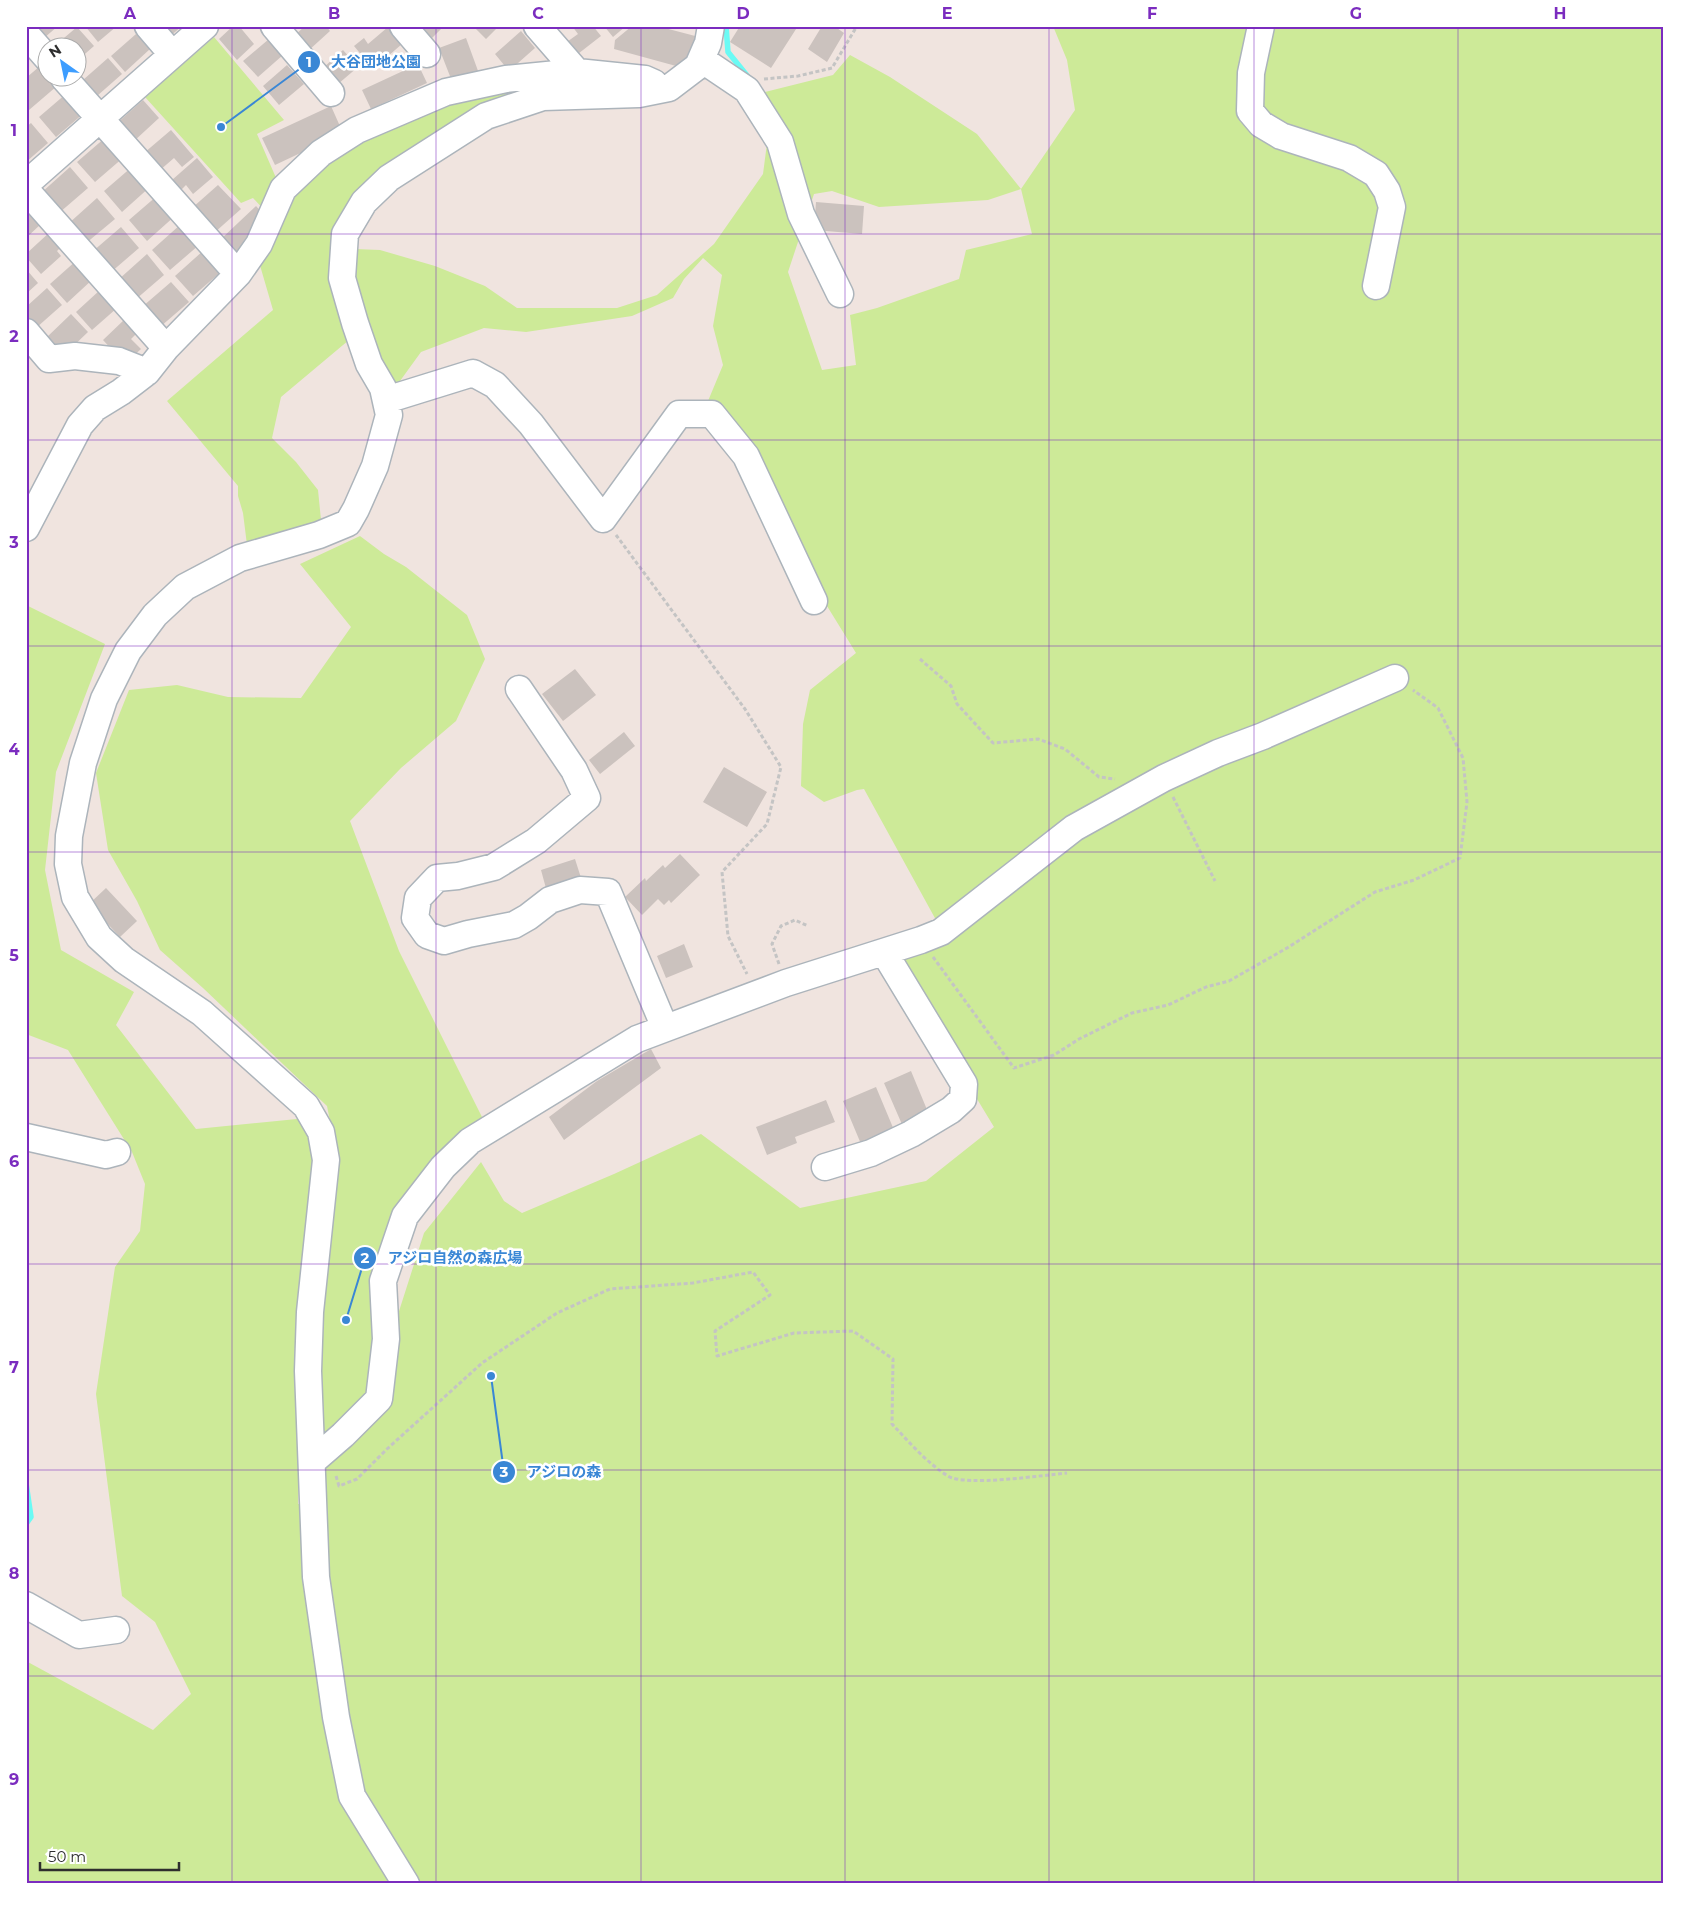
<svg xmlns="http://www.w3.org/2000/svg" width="1690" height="1910" viewBox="0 0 1690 1910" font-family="Montserrat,'Noto Sans JP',sans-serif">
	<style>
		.green { fill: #cdea98; fill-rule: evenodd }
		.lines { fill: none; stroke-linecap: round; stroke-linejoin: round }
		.stream { stroke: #6bfaf4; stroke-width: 5.5 }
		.building { fill: #cbc2be }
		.minor-casing { stroke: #acb4bb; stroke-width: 29 }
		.path { stroke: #c4c4c4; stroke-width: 3; stroke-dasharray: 4 2.5; stroke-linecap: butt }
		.minor { stroke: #fff; stroke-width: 26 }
		.grid { fill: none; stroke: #7b2cbf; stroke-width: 1; stroke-opacity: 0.55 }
		.leader { fill: none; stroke: #3a87d5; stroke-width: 2 }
		.callout-dot { fill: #3a87d5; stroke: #fff; stroke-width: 2 }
		.mark-label { font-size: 15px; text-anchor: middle; font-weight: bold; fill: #fff }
		.callout-label { font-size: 15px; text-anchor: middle; font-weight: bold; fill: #3a87d5; stroke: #fff; stroke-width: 5; stroke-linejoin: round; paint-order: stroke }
		.neatline { fill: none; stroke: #7b2cbf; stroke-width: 2 }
		.grid-label { font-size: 16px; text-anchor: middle; font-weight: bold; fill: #7b2cbf }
	</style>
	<rect width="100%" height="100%" fill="#f0e4df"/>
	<path class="green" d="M 1053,26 L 1664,26 L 1664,1884 L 26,1884 L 26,1661 L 153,1730 L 191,1694 L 155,1622 L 122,1596 L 96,1394 L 115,1267 L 140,1231 L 145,1184 L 132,1152 L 68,1050 L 26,1034 L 26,605 L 105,644 L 56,772 L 45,870 L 61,950 L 134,992 L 116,1025 L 196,1129 L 307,1118 L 320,1160 L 305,1302 L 298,1504 L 321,1499 L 320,1466 L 362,1427 L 424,1233 L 481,1162 L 504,1201 L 522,1213 L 614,1174 L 701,1134 L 800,1208 L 926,1181 L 994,1127 L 896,965 L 936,920 L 864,789 L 857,790 L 824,802 L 801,786 L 803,724 L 810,690 L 856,653 L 827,606 L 753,448 L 708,401 L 723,365 L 713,326 L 722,275 L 703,258 L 684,279 L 673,298 L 632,316 L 526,332 L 484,328 L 421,352 L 392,392 L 349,340 L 281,397 L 272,438 L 296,462 L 318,490 L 321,520 L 300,533 L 247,545 L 243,513 L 238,496 L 238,486 L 167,401 L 273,310 L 259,262 L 278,233 L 300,186 L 371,130 L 517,82 L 543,93 L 366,190 L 355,249 L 380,250 L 435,266 L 485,286 L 517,308 L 617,308 L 657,295 L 714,244 L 763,174 L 769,128 L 765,92 L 833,75 L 850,55 L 890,77 L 977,134 L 1021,189 L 1075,110 L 1067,60 ZM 1021,189 L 1032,234 L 966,250 L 959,279 L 877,308 L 850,315 L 856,365 L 822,370 L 788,272 L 814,194 L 832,191 L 879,207 L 988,200 Z
		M 214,37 L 284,120 L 257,134 L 280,187 L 267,213 L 253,198 L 241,203 L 145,97 Z
		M 360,536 L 384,554 L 406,567 L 467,615 L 485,659 L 456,721 L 401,768 L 350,821 L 399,951 L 483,1119 L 416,1181 L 372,1393 L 316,1447 L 316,1358 L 338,1161 L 327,1106 L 203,988 L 160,950 L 137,901 L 108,850 L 96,773 L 129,690 L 177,685 L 228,697 L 301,698 L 351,627 L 300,564 Z"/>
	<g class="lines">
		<path class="stream" d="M 726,26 L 728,52 L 749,78
			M 26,1483 L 31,1517 L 26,1524"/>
	</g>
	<path class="building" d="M 34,26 L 58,26 L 44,38 Z
		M 85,26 L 117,26 L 98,42 Z
		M 157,26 L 182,26 L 168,38 Z
		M 233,26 L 239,26 L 254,44 L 237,60 L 219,39 Z
		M 305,26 L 326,26 L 330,31 L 308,51 L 294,36 Z
		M 417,26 L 444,26 L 430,40 Z
		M 473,26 L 499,26 L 486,39 Z
		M 572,26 L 593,26 L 601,36 L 574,57 L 564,44 L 578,34 Z
		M 604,26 L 626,26 L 613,37 Z
		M 632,26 L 657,26 L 699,37 L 687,69 L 614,49 L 615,40 Z
		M 740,26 L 798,26 L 771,68 L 730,42 Z
		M 822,26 L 834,26 L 844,33 L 827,62 L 808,49 Z
		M 77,27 L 94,46 L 78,60 L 78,48 L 52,48 Z
		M 388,27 L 402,44 L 373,69 L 354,46 L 364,38 L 368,44 Z
		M 521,31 L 535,48 L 509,71 L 495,54 Z
		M 136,34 L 150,49 L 125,72 L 111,56 Z
		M 466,38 L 481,79 L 455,89 L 439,48 Z
		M 269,39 L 283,55 L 258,77 L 243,61 Z
		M 343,50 L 358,67 L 338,84 L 323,68 Z
		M 108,58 L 122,74 L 97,96 L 83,80 Z
		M 418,64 L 427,83 L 371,109 L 362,90 Z
		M 287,65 L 304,84 L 279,105 L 263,86 Z
		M 40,66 L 48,74 L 48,78 L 50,78 L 57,86 L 29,110 L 26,106 L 26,78 Z
		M 67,93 L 84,113 L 56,137 L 39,117 Z
		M 143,100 L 159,118 L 133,142 L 116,124 Z
		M 331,106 L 343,133 L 275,165 L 262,138 Z
		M 31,123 L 48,143 L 26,162 L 26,127 Z
		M 171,130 L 194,157 L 182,167 L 174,158 L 159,171 L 144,153 Z
		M 106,137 L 124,157 L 95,182 L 77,162 Z
		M 197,158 L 213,177 L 193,194 L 186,185 L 181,190 L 172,180 Z
		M 133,166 L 151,186 L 122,212 L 104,191 Z
		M 70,167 L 88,188 L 59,213 L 41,193 Z
		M 218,185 L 241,209 L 214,233 L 192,208 Z
		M 158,195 L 176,215 L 147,241 L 129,220 Z
		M 97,198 L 115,219 L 85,244 L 68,224 Z
		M 816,202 L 864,206 L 862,234 L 814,230 Z
		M 256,206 L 267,218 L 261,230 L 235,254 L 221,239 Z
		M 26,207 L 41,224 L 26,238 Z
		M 181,224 L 199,245 L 170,270 L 152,250 Z
		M 121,227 L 139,248 L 110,273 L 92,252 Z
		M 51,231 L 63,245 L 57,251 L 61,256 L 41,274 L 26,257 L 26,254 Z
		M 204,250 L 222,271 L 193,296 L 175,276 Z
		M 147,254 L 164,275 L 135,300 L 118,280 Z
		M 77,260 L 93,279 L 67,303 L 50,284 Z
		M 26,269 L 38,283 L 26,294 Z
		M 171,282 L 189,302 L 160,327 L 142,307 Z
		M 47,288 L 62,305 L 36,328 L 26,318 L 26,307 Z
		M 100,290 L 117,308 L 92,330 L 76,312 Z
		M 71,314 L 88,332 L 66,353 L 60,353 L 46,338 Z
		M 125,319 L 138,332 L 131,339 L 141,349 L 129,360 L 115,353 L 103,340 Z
		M 575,669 L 596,695 L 563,721 L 542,694 Z
		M 624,732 L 635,746 L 600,774 L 589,760 Z
		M 724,767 L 767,792 L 747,827 L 703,802 Z
		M 680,854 L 700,875 L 671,903 L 669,900 L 664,905 L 658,899 L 642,915 L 625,897 L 645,878 L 646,881 L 663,865 L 665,868 Z
		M 575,859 L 582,881 L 547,892 L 541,870 Z
		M 106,888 L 137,921 L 120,937 L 89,904 Z
		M 684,944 L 693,967 L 666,978 L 657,956 Z
		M 651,1049 L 661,1068 L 564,1140 L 549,1117 L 597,1081 Z
		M 911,1071 L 930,1117 L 904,1129 L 884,1083 Z
		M 876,1087 L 894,1130 L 861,1144 L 843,1101 Z
		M 826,1100 L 835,1122 L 795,1137 L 797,1143 L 767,1155 L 756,1127 Z"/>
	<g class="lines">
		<g class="minor-casing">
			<path id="minor" d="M 148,26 L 172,54
				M 274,26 L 331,93
				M 403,26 L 427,54
				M 537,26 L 577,72 L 645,79 L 654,83
				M 1261,26 L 1251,73 L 1250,111 L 1261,124 L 1281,136 L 1349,158 L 1376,174 L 1387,191 L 1392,207 L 1376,286
				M 26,34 L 48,59
				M 701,59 L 747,90 L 780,142 L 801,214 L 840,294
				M 64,78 L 238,274
				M 26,184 L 205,26
				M 26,190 L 166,348
				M 26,332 L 49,359 L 75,356 L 119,361 L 147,372
				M 386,400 L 473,373 L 495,385 L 531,424 L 603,519 L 679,414 L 712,414 L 746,456 L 814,601
				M 26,528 L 80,425 L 95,408 L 121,392 L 147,372 L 166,348 L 238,274 L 259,244 L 283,189 L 321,153 L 357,130 L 446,92 L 506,79 L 577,72
				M 519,689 L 574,770 L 587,798 L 536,841 L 494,867 L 458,876 L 437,878 L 418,898 L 415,918 L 427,935 L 444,941 L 468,934 L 514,925 L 528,917 L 550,900 L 580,890 L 608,892 L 665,1028
				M 26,1137 L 106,1155 L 117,1152
				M 825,1167 L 871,1153 L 911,1134 L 951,1110 L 963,1099 L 964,1084 L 884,952
				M 313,1461 L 343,1435 L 379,1399 L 386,1339 L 383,1281 L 405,1216 L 443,1167 L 470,1141 L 637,1039 L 786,983 L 921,940 L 941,932 L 1074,828 L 1164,778 L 1218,753 L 1263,736 L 1395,678
				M 26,1605 L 79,1635 L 116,1630
				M 406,1884 L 352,1796 L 336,1717 L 316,1577 L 308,1371 L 310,1312 L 326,1160 L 321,1132 L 306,1106 L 202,1013 L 124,960 L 99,937 L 75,897 L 68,864 L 69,836 L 83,763 L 104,699 L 128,651 L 155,615 L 185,587 L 240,558 L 319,535 L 348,523 L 356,509 L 375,466 L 389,415 L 383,388 L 369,364 L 355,323 L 342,278 L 345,234 L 364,202 L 389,178 L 486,116 L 543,97 L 639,94 L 669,88 L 698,66 L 708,43 L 711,26"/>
		</g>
		<path class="path" d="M 764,79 L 798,76 L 832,68 L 857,26
			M 616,535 L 745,709 L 781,767 L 767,824 L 722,872 L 728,936 L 747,974
			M 920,659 L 951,686 L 957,704 L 993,743 L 1038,739 L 1065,749 L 1099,777 L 1115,779
			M 1173,797 L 1215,881
			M 933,957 L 1014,1068 L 1054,1055 L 1079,1039 L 1132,1013 L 1168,1005 L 1206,987 L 1229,981 L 1287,948 L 1375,892 L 1414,880 L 1460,858 L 1467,802 L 1463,758 L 1438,708 L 1413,690
			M 779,964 L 772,944 L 781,926 L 795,920 L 808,926
			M 336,1476 L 339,1486 L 357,1479 L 387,1449 L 482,1363 L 557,1313 L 610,1289 L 693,1283 L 753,1272 L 770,1295 L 715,1331 L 717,1356 L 794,1333 L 853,1331 L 893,1359 L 892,1424 C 909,1442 927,1463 948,1476 C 965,1487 1044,1475 1067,1473"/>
		<use href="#minor" class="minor"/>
	</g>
	<path class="grid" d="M 232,26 L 232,1884M 436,26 L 436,1884M 641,26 L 641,1884M 845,26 L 845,1884M 1049,26 L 1049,1884M 1254,26 L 1254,1884M 1458,26 L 1458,1884M 26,234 L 1664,234M 26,440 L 1664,440M 26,646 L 1664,646M 26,852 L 1664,852M 26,1058 L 1664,1058M 26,1264 L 1664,1264M 26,1470 L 1664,1470M 26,1676 L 1664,1676"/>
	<path class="leader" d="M221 127L309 62M346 1320L365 1258M491 1376L504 1472"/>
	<g class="callout-dot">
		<circle cx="221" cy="127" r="5"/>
		<circle cx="346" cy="1320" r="5"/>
		<circle cx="491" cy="1376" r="5"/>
		<circle cx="309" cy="62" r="12"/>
		<circle cx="365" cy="1258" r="12"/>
		<circle cx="504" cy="1472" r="12"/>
	</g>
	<g class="mark-label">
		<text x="309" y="67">1</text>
		<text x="365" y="1263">2</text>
		<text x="504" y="1477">3</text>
	</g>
	<g class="callout-label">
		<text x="376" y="67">大谷団地公園</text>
		<text x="455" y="1263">アジロ自然の森広場</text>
		<text x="564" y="1477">アジロの森</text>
	</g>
	<rect width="1690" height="1910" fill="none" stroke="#ffffff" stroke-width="55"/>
	<g transform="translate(62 62) rotate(327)"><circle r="24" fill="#ffffff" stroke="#ababab"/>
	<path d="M0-4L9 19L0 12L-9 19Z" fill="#3d9dff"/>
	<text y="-8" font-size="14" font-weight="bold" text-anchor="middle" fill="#2e2e2e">N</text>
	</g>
	<path d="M40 1862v8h139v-8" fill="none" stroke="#2e2e2e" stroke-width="2.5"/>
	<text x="48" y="1862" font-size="15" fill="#2e2e2e" stroke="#ffffff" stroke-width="4" paint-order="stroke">50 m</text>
	<rect x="28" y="28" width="1634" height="1854" class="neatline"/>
	<g class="grid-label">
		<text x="130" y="19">A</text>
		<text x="334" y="19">B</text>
		<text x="538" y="19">C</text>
		<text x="743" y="19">D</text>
		<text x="947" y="19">E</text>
		<text x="1152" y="19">F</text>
		<text x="1356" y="19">G</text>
		<text x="1560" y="19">H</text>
		<text x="14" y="136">1</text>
		<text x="14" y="342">2</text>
		<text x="14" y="548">3</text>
		<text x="14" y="755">4</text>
		<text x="14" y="961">5</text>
		<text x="14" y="1167">6</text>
		<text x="14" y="1373">7</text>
		<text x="14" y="1579">8</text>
		<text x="14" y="1785">9</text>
	</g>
</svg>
